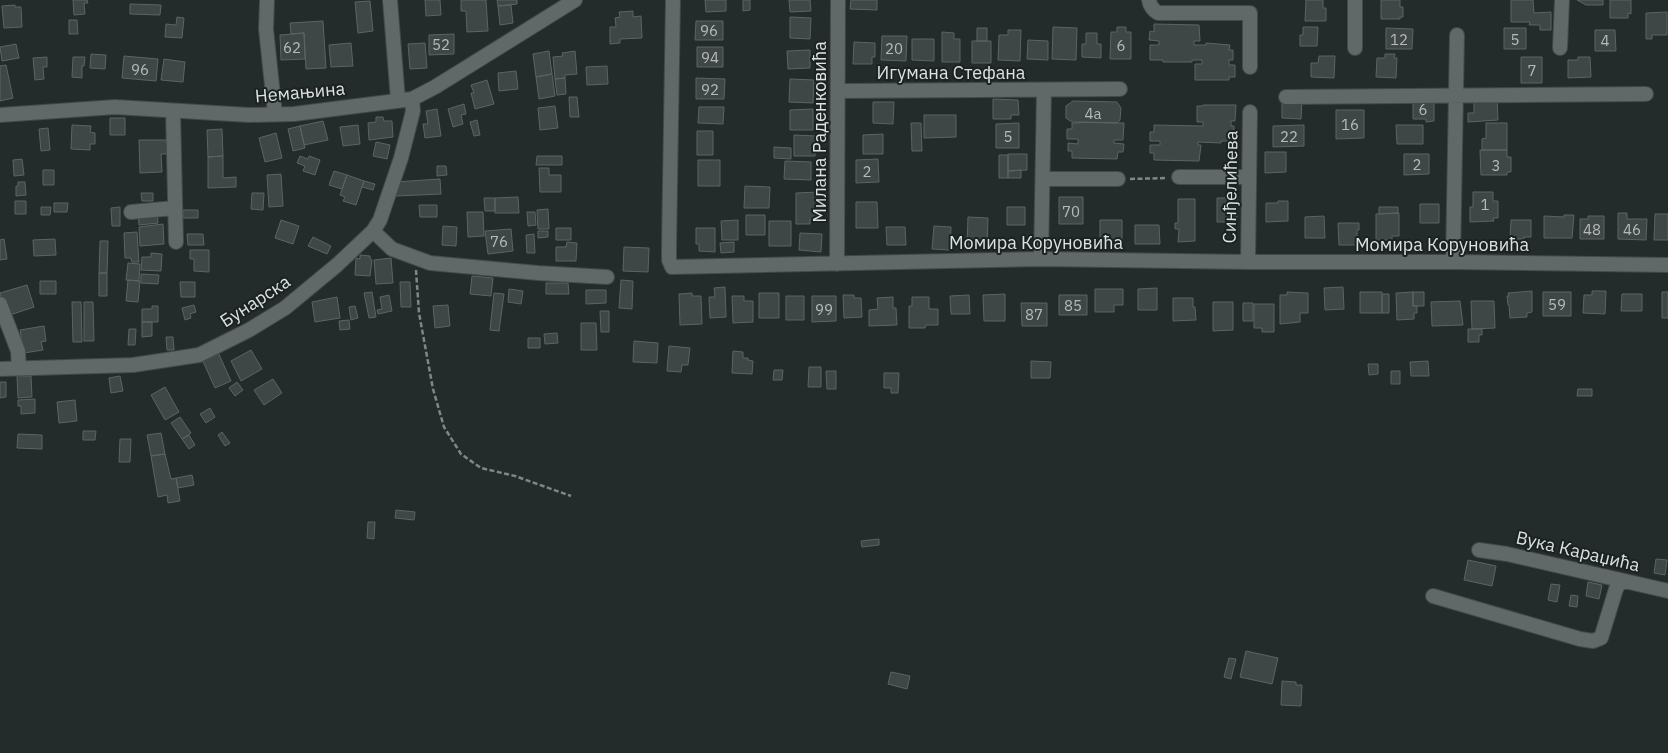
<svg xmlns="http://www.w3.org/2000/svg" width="1668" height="753" viewBox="0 0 1668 753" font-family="'IBM Plex Sans',sans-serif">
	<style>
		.building { fill: #3f4746; stroke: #5c6463 }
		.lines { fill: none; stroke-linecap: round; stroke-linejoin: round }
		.minor-casing { stroke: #434949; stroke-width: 16 }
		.path { stroke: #808686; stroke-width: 2.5; stroke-dasharray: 5 2.5; stroke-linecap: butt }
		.minor { stroke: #606967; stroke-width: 14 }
		.labels { text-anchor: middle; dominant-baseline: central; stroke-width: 4; stroke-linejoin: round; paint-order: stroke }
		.number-label { font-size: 15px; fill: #b6baba }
		.street-label { font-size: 18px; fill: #dde1e1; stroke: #1b2221 }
	</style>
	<rect width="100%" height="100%" fill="#242c2b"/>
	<path class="building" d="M 73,0 L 87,0 L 88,3 L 84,3 L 85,14 L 74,15 Z
		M 425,0 L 440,0 L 441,15 L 426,16 Z
		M 461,0 L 486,0 L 488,31 L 467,32 L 466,11 L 461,11 Z
		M 497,0 L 517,0 L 517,4 L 498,6 Z
		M 705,0 L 726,0 L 726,11 L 706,12 Z
		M 743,0 L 750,0 L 750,10 L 743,11 Z
		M 789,0 L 810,0 L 811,11 L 790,12 Z
		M 851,0 L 877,0 L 877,10 L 850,9 Z
		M 1306,0 L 1323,0 L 1323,8 L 1326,8 L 1326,21 L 1305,21 Z
		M 1381,0 L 1400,0 L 1400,7 L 1403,7 L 1403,17 L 1400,17 L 1400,19 L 1381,19 Z
		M 1511,0 L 1533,0 L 1534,13 L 1551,12 L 1551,30 L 1540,30 L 1540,25 L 1529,25 L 1530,22 L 1511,22 Z
		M 1577,0 L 1603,0 L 1603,5 L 1586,5 Z
		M 1610,0 L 1631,0 L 1631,14 L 1628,13 L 1628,18 L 1610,18 Z
		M 370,1 L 373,31 L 358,33 L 355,2 Z
		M 130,4 L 161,5 L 160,15 L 130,14 Z
		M 15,5 L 15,7 L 21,7 L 22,27 L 4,28 L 2,6 Z
		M 511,5 L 513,23 L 500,25 L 498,6 Z
		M 633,11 L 633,17 L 641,16 L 642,38 L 620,39 L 620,43 L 610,44 L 610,27 L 616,27 L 615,18 L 620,17 L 619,12 Z
		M 1667,12 L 1667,35 L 1652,35 L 1652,39 L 1646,39 L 1646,13 Z
		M 177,17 L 184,18 L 182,38 L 165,37 L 166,24 L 176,25 Z
		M 790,17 L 811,18 L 810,39 L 790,38 Z
		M 69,20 L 77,20 L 78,34 L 69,34 Z
		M 323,21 L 326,68 L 306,69 L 304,33 L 291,34 L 290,23 Z
		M 696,21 L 723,21 L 723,40 L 695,40 Z
		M 1154,24 L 1199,25 L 1200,41 L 1194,41 L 1194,45 L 1206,45 L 1206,43 L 1230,45 L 1229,50 L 1233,50 L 1233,60 L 1229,60 L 1229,65 L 1235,65 L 1235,77 L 1229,77 L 1229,80 L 1195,80 L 1195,64 L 1202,64 L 1202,60 L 1192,60 L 1192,62 L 1163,62 L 1163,60 L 1150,60 L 1150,45 L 1159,45 L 1159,41 L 1149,40 L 1150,31 L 1154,32 Z
		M 1053,27 L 1077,28 L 1076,60 L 1052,59 Z
		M 1117,27 L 1126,27 L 1126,32 L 1131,32 L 1131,59 L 1110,59 L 1111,32 L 1117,32 Z
		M 1303,27 L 1318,27 L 1317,46 L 1300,46 L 1300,35 L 1303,35 Z
		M 977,28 L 987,28 L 987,41 L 977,41 Z
		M 1386,28 L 1413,29 L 1412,49 L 1386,49 Z
		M 1504,28 L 1526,28 L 1526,49 L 1504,49 Z
		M 1008,30 L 1021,30 L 1020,61 L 998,60 L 999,35 L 1008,35 Z
		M 1595,30 L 1615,30 L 1616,51 L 1595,51 Z
		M 942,32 L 954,33 L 954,39 L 960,39 L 960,62 L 942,62 Z
		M 304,33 L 305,59 L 281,60 L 280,35 Z
		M 1086,33 L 1097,33 L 1097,44 L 1101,44 L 1101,58 L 1082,57 L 1082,44 L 1086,44 Z
		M 454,34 L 454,54 L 429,55 L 429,35 Z
		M 882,36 L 907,36 L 906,61 L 881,60 Z
		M 912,39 L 934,39 L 934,61 L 912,60 Z
		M 1028,40 L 1048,41 L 1048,60 L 1027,59 Z
		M 972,41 L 991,41 L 991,63 L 972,63 Z
		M 854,42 L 875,43 L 875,57 L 872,57 L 872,64 L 853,64 Z
		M 351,43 L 353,66 L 331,67 L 329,45 Z
		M 425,43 L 427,68 L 410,69 L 408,44 Z
		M 16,44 L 19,58 L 2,61 L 0,47 Z
		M 697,47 L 723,47 L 723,67 L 697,67 Z
		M 810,50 L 810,68 L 788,69 L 787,51 Z
		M 549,51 L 552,74 L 536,77 L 533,54 Z
		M 575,51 L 577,74 L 565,75 L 565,78 L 555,79 L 553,57 L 563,56 L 562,53 Z
		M 91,54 L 106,55 L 105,69 L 90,68 Z
		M 1385,54 L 1395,54 L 1394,58 L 1397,58 L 1396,78 L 1376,77 L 1377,58 L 1385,58 Z
		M 124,56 L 158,59 L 156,81 L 122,78 Z
		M 1319,56 L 1335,56 L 1334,78 L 1311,77 L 1311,63 L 1318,63 Z
		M 47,57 L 47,67 L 43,67 L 44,79 L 35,80 L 33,58 Z
		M 73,57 L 85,57 L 84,66 L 82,66 L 82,78 L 72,77 Z
		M 1521,57 L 1542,57 L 1542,83 L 1521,83 Z
		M 1578,57 L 1590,57 L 1591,77 L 1568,78 L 1568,60 L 1578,60 Z
		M 164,59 L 185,62 L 183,82 L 161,80 Z
		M 6,65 L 13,98 L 0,101 L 0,66 Z
		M 607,66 L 608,84 L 587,85 L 586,67 Z
		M 516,71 L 518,89 L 499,91 L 498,73 Z
		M 552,74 L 555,96 L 539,99 L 536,77 Z
		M 565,78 L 566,94 L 557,95 L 555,79 Z
		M 696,78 L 725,79 L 724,99 L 696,99 Z
		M 790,79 L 814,80 L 813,103 L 789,102 Z
		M 487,80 L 494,104 L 475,109 L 471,93 L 474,93 L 471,85 Z
		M 569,97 L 577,97 L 579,117 L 570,117 Z
		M 1497,97 L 1498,120 L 1468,122 L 1468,113 L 1474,113 L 1474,98 Z
		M 993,99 L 1018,100 L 1019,115 L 1011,115 L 1011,119 L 993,119 Z
		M 1413,99 L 1434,99 L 1434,121 L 1426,122 L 1426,119 L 1413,119 Z
		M 1302,100 L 1301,119 L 1282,118 L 1282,103 Z
		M 1073,101 L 1117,102 L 1121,108 L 1120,120 L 1117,123 L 1072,122 L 1066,118 L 1066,106 Z
		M 873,102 L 894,102 L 893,124 L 873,123 Z
		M 464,104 L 466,114 L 461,115 L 463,124 L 453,127 L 448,109 Z
		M 1203,105 L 1236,105 L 1235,121 L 1231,121 L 1231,126 L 1234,126 L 1234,135 L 1230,135 L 1229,141 L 1221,141 L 1221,143 L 1198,142 L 1198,145 L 1201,145 L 1199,161 L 1154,160 L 1154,153 L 1150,153 L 1150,145 L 1160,145 L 1160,141 L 1150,141 L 1150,132 L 1154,132 L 1154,125 L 1203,126 L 1203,122 L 1197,122 L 1197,106 L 1203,106 Z
		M 555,106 L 558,128 L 540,130 L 538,108 Z
		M 699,107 L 724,107 L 723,124 L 698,123 Z
		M 437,109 L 441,136 L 425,138 L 423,124 L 428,124 L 426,111 Z
		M 813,109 L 813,130 L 790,130 L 790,110 Z
		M 1336,110 L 1364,110 L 1364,138 L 1336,139 Z
		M 924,115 L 956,115 L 956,137 L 924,138 Z
		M 376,117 L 383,117 L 384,121 L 392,121 L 393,137 L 369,140 L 368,123 L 376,122 Z
		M 110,118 L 125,118 L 125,135 L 110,135 Z
		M 477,120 L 480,135 L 474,136 L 470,122 Z
		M 323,121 L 328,140 L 304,145 L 300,126 Z
		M 1079,122 L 1124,123 L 1123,140 L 1114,140 L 1114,143 L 1124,144 L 1123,152 L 1118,152 L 1117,159 L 1072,158 L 1072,151 L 1068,151 L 1068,143 L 1078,144 L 1078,139 L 1067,139 L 1067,129 L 1072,129 L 1072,123 L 1079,123 Z
		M 911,123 L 921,123 L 922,151 L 912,151 Z
		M 1019,123 L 1019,148 L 996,148 L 996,124 Z
		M 1486,123 L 1507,123 L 1507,150 L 1482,150 L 1482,139 L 1486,138 Z
		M 72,125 L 91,126 L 90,132 L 95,133 L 95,144 L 90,144 L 90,150 L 71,149 Z
		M 358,125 L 360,144 L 343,146 L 340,127 Z
		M 1304,125 L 1304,146 L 1273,147 L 1273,126 Z
		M 1396,125 L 1423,125 L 1423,144 L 1397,144 Z
		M 300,126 L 305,148 L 293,151 L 288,129 Z
		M 48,128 L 50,150 L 41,151 L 39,129 Z
		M 222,129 L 223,156 L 208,157 L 207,130 Z
		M 697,131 L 713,131 L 713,155 L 697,155 Z
		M 276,133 L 282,158 L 265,162 L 259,138 Z
		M 883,134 L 883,154 L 863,154 L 863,135 Z
		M 794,135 L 816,136 L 815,156 L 794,156 Z
		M 139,140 L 166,140 L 167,154 L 161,154 L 162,172 L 140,173 Z
		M 376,142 L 390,145 L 387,159 L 373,156 Z
		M 774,147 L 791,148 L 791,159 L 774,158 Z
		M 1480,150 L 1507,150 L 1507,157 L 1511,157 L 1511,172 L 1507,172 L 1507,175 L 1481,175 Z
		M 1265,152 L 1286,152 L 1286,172 L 1265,173 Z
		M 1008,154 L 1027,154 L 1027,170 L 1008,171 Z
		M 1404,154 L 1429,154 L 1429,174 L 1404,175 Z
		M 999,155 L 1008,155 L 1008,178 L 999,178 Z
		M 223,156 L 223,178 L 236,177 L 236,187 L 208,188 L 208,157 Z
		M 300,156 L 308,159 L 309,156 L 320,160 L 315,175 L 303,171 L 305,166 L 297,163 Z
		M 537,156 L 562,156 L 562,165 L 536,165 Z
		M 22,159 L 24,175 L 14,176 L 13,160 Z
		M 878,159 L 879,182 L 856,183 L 856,160 Z
		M 698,160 L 720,160 L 720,186 L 698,186 Z
		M 785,161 L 811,162 L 811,180 L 784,179 Z
		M 437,166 L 446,166 L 447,175 L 437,176 Z
		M 539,168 L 549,168 L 549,175 L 561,175 L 561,192 L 540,192 Z
		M 43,170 L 54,170 L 54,185 L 43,185 Z
		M 1021,170 L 1021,178 L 1008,178 L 1008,171 Z
		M 334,171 L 347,175 L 342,189 L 329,185 Z
		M 281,174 L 283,206 L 269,207 L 267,175 Z
		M 347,175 L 364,181 L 356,205 L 343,201 L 345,197 L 340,195 Z
		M 440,179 L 441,194 L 396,196 L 395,182 Z
		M 364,181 L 375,184 L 373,190 L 362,187 Z
		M 18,182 L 25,182 L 26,195 L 16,196 L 16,186 L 18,186 Z
		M 745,186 L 770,187 L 769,208 L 744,208 Z
		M 818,192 L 818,219 L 810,219 L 810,224 L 796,224 L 796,193 Z
		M 1473,192 L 1493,192 L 1493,201 L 1498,201 L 1498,218 L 1493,218 L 1494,221 L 1470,222 L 1470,207 L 1473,207 Z
		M 141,193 L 153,193 L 153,201 L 142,201 Z
		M 252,193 L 264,193 L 263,210 L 251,209 Z
		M 518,197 L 519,213 L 495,213 L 495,198 Z
		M 1059,197 L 1083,197 L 1083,224 L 1059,224 Z
		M 484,198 L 495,198 L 495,211 L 485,211 Z
		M 1217,198 L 1237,198 L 1237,222 L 1217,222 Z
		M 1178,199 L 1195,199 L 1195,241 L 1178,242 L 1179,229 L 1175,229 L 1175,223 L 1178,223 Z
		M 15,201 L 26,201 L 26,214 L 15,214 Z
		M 1278,201 L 1288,201 L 1288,221 L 1266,222 L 1266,203 L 1278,203 Z
		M 856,202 L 877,202 L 878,228 L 856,228 Z
		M 54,203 L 68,203 L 67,212 L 54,212 Z
		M 1420,204 L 1439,204 L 1439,223 L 1420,223 Z
		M 419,205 L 437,205 L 437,217 L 420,217 Z
		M 41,207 L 51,207 L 50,215 L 41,215 Z
		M 120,207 L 120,226 L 112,226 L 111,208 Z
		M 1007,207 L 1025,207 L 1025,225 L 1007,225 Z
		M 1379,207 L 1398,207 L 1398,213 L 1379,214 Z
		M 548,209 L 549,229 L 538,229 L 537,210 Z
		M 183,210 L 198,210 L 198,218 L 183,218 Z
		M 157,211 L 158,223 L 139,225 L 138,212 Z
		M 467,212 L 483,212 L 484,236 L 468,237 Z
		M 527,212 L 535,212 L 536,225 L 528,226 Z
		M 1399,213 L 1399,236 L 1392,236 L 1392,240 L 1376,240 L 1376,214 Z
		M 1618,213 L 1627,213 L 1627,219 L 1647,219 L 1646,240 L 1618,239 Z
		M 1655,214 L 1668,214 L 1668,240 L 1654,240 Z
		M 746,215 L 765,215 L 765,235 L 746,235 Z
		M 1564,215 L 1574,215 L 1572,238 L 1544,238 L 1544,216 L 1564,217 Z
		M 1324,216 L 1325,238 L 1305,238 L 1305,217 Z
		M 1588,216 L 1604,216 L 1604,239 L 1580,239 L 1580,219 L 1588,219 Z
		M 968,217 L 988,218 L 987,245 L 967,245 Z
		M 281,220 L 299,226 L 293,244 L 275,238 Z
		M 738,220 L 738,240 L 722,240 L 721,221 Z
		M 1100,220 L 1122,220 L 1122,241 L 1100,241 Z
		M 1511,220 L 1531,220 L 1531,237 L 1524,237 L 1524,239 L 1510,239 Z
		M 769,221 L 791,221 L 791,246 L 769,246 Z
		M 1338,223 L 1359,223 L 1359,230 L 1357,230 L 1357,245 L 1339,245 Z
		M 163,224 L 164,244 L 140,246 L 139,227 Z
		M 1135,225 L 1159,225 L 1160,244 L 1135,244 Z
		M 443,226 L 457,227 L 456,246 L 442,245 Z
		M 934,226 L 951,227 L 950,250 L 932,249 Z
		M 886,227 L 905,227 L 906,245 L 887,245 Z
		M 556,228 L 571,228 L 571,240 L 556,240 Z
		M 696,228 L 715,228 L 715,252 L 699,251 L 699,244 L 696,244 Z
		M 511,229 L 513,251 L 488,254 L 485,231 Z
		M 538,231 L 548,231 L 548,237 L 538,238 Z
		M 137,232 L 139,262 L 132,262 L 131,258 L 125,258 L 124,233 Z
		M 800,233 L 822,234 L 821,252 L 799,250 Z
		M 187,234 L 203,234 L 204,245 L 188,245 Z
		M 534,234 L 535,253 L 527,253 L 526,235 Z
		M 313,237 L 331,246 L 327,254 L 308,246 Z
		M 4,239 L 7,259 L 0,260 L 0,240 Z
		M 55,239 L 56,255 L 34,256 L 33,240 Z
		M 100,241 L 108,241 L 107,273 L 99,273 Z
		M 567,242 L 577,243 L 576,261 L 556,261 L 556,247 L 566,247 Z
		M 734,242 L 734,252 L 721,253 L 720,243 Z
		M 624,247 L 649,248 L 648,272 L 623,271 Z
		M 190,250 L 209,250 L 209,272 L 194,271 L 194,259 L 190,259 Z
		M 151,253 L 162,254 L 161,271 L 141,270 L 142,257 L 151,257 Z
		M 360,255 L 370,256 L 370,259 L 372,260 L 370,276 L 355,275 L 356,258 L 360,259 Z
		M 391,258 L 393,283 L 376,284 L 374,260 Z
		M 128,263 L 140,264 L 139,281 L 126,280 Z
		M 99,273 L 107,273 L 107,296 L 99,296 Z
		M 141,274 L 159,275 L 158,284 L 141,283 Z
		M 472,276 L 493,278 L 491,296 L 470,294 Z
		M 128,280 L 140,281 L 138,302 L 126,301 Z
		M 621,280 L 633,281 L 632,309 L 619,308 Z
		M 40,281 L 56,281 L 56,294 L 40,294 Z
		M 180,282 L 195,282 L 195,297 L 181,297 Z
		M 400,282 L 410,282 L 411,307 L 401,307 Z
		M 546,283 L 568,283 L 569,294 L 546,294 Z
		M 27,285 L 34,307 L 10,315 L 6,312 L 0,293 Z
		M 725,287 L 726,317 L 710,318 L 709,297 L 715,297 L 714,288 Z
		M 1343,287 L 1344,309 L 1325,310 L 1324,288 Z
		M 1157,288 L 1157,310 L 1138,310 L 1138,289 Z
		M 509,289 L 523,291 L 521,304 L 508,302 Z
		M 1095,289 L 1123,289 L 1123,305 L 1114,305 L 1114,312 L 1095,312 Z
		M 586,290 L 606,290 L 606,303 L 586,304 Z
		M 1532,291 L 1532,312 L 1527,313 L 1527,317 L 1510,318 L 1509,305 L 1508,305 L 1507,296 L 1509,296 L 1508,293 Z
		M 1592,291 L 1606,291 L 1605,314 L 1583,313 L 1584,295 L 1592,295 Z
		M 372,292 L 376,317 L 369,318 L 364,293 Z
		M 1287,292 L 1308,293 L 1308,313 L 1300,313 L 1300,322 L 1280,324 L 1280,295 L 1287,295 Z
		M 1360,292 L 1382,292 L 1382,313 L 1360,313 Z
		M 1413,292 L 1424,292 L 1424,306 L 1413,306 Z
		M 1413,292 L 1413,306 L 1417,306 L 1417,313 L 1414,313 L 1414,319 L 1397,320 L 1396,293 Z
		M 1543,292 L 1571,292 L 1571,316 L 1543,316 Z
		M 1662,292 L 1668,292 L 1668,318 L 1662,318 Z
		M 494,293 L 504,294 L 499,331 L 490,330 Z
		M 692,293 L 692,296 L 701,296 L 702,324 L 680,325 L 679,294 Z
		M 759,293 L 779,293 L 779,318 L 759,318 Z
		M 1005,294 L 1005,321 L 984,321 L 983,295 Z
		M 1382,294 L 1389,294 L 1389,313 L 1382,313 Z
		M 1622,294 L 1642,294 L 1642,311 L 1621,311 Z
		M 389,295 L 392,311 L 378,314 L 377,310 L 382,309 L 380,297 Z
		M 843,295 L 854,295 L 854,298 L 861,298 L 862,317 L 844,318 Z
		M 969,295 L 970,314 L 951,314 L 950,296 Z
		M 1059,295 L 1087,295 L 1087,315 L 1059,315 Z
		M 732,296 L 744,296 L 744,301 L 753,301 L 753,322 L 733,323 Z
		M 786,296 L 804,296 L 804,320 L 786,320 Z
		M 812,296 L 836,296 L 836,321 L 812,322 Z
		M 337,297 L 340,318 L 315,322 L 312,302 Z
		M 893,297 L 893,308 L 896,308 L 897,325 L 869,326 L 869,310 L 878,309 L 877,298 Z
		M 912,297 L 929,297 L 929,309 L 938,309 L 938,325 L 926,325 L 925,328 L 909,328 L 909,306 L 912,306 Z
		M 1173,298 L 1193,298 L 1193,307 L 1195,307 L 1196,320 L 1173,321 Z
		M 1460,301 L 1463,325 L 1432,326 L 1431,302 Z
		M 1471,301 L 1494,301 L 1495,328 L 1472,329 Z
		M 72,302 L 81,302 L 82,342 L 73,342 Z
		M 84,302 L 93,302 L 94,341 L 84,341 Z
		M 1213,302 L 1233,302 L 1233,330 L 1213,331 Z
		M 1021,303 L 1047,303 L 1047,326 L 1022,326 Z
		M 1243,303 L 1253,303 L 1253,321 L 1243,321 Z
		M 1254,304 L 1274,304 L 1274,332 L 1262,332 L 1262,328 L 1254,328 Z
		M 194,305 L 196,312 L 190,314 L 191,318 L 185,320 L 182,308 Z
		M 448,305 L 450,326 L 435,328 L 433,306 Z
		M 152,306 L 158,306 L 158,322 L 142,322 L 142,309 L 152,309 Z
		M 355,306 L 358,318 L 351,320 L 349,307 Z
		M 600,311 L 609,311 L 609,332 L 601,332 Z
		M 349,320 L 350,329 L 340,330 L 339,321 Z
		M 142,322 L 152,322 L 152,336 L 142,337 Z
		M 581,323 L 596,323 L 597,350 L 581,350 Z
		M 44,326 L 46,341 L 41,342 L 43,350 L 24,353 L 20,330 Z
		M 129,329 L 136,329 L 135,345 L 128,345 Z
		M 1468,329 L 1482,329 L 1482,335 L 1479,335 L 1479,342 L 1468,342 Z
		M 557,333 L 558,343 L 545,344 L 544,334 Z
		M 166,337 L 173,337 L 174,350 L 167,350 Z
		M 528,338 L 540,338 L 540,348 L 528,348 Z
		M 634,341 L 658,343 L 657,363 L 633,362 Z
		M 669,346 L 690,348 L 688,365 L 682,365 L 681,372 L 667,371 Z
		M 217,350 L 231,381 L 215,388 L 201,357 Z
		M 251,350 L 262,369 L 241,381 L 231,361 Z
		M 733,351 L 743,352 L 743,358 L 748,358 L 748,360 L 753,361 L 752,374 L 732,373 Z
		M 1031,361 L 1051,362 L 1050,378 L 1031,378 Z
		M 1428,361 L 1429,376 L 1411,376 L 1410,362 Z
		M 1368,364 L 1378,364 L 1378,374 L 1369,375 Z
		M 809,367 L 821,367 L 821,387 L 808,387 Z
		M 774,370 L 783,370 L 782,380 L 773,380 Z
		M 826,371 L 836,371 L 836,389 L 827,389 Z
		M 1391,371 L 1400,371 L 1400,384 L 1391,384 Z
		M 884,373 L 899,373 L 898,393 L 891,393 L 891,388 L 884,388 Z
		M 17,376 L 31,376 L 32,397 L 18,398 Z
		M 120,376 L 123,391 L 111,393 L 109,378 Z
		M 273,379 L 282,393 L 264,405 L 254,390 Z
		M 0,382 L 6,382 L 6,397 L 0,398 Z
		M 237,382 L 243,390 L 235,396 L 229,388 Z
		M 165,387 L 179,412 L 165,420 L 151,395 Z
		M 1578,389 L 1592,389 L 1592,396 L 1577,396 Z
		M 35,399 L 35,413 L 21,414 L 21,406 L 18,406 L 18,400 Z
		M 75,400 L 77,421 L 59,423 L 57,402 Z
		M 210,408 L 215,417 L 206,423 L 200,414 Z
		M 180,417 L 191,433 L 182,439 L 171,423 Z
		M 83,431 L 96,431 L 95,440 L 83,440 Z
		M 222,432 L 230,443 L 225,446 L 218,435 Z
		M 161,433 L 165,454 L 151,456 L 147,435 Z
		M 18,434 L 42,435 L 42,449 L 17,448 Z
		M 189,435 L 195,445 L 189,449 L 182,439 Z
		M 120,439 L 131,439 L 130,462 L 119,462 Z
		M 165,454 L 171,479 L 176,478 L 180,501 L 168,503 L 167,495 L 158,497 L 151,456 Z
		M 192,475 L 194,485 L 178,488 L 176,478 Z
		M 396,510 L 415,512 L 414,520 L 395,518 Z
		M 368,522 L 375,522 L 374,539 L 367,538 Z
		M 879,539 L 879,545 L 862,547 L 861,541 Z
		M 1656,559 L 1667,560 L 1665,575 L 1654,573 Z
		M 1468,560 L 1496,566 L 1492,586 L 1464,580 Z
		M 1588,582 L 1602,585 L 1599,599 L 1586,596 Z
		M 1551,584 L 1560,585 L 1557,602 L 1548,600 Z
		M 1571,595 L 1578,596 L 1577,607 L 1569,606 Z
		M 1246,651 L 1278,658 L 1272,684 L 1240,677 Z
		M 1229,658 L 1236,659 L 1231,679 L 1224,677 Z
		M 891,672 L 910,676 L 907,689 L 888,684 Z
		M 1282,681 L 1296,682 L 1296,685 L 1302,685 L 1301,706 L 1281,705 Z"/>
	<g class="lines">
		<g class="minor-casing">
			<path id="minor" d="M 267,0 L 266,29 L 275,114
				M 390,0 L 398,100
				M 673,0 L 669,247 L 669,260 L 672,267 L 1041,259 L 1248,262 L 1453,262 L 1668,265
				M 1149,0 C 1150,6 1153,10 1158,13 L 1250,13 L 1250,67
				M 1355,0 L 1355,48
				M 1560,48 L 1562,0
				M 839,91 L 1120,89
				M 1286,97 L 1646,94
				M 173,111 L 176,242
				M 0,115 L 115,107 L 249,115 L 294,114 L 412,99 L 435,87 L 575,0
				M 1179,177 L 1248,177
				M 1043,179 L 1118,179
				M 131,212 L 175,208
				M 373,231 L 392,249 L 430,263 L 538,273 L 607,277
				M 1041,259 L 1044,91
				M 1248,262 L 1250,112
				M 1453,262 L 1457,35
				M 837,264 L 838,0
				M 0,304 L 18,351 L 19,368
				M 0,369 L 133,365 L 199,355 L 249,330 L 285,308 L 337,265 L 373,231 L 380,220 L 401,158 L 413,111 L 412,99
				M 1479,550 L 1507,554 L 1668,591
				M 1433,596 L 1580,639 L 1593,641 L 1601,638 L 1616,589 L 1620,581"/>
		</g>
		<path class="path" d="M 1130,179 L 1167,178
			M 416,270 L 419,313 L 433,389 L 444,427 L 461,454 L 481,468 L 515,476 L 571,496"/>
		<use href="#minor" class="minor"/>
	</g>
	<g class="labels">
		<g class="number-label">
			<text x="709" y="30">96</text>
			<text x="1399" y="39">12</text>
			<text x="1515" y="39">5</text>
			<text x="1605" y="40">4</text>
			<text x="441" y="44">52</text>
			<text x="1121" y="45">6</text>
			<text x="292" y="47">62</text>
			<text x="894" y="48">20</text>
			<text x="710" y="57">94</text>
			<text x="140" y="69">96</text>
			<text x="1532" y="70">7</text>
			<text x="710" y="89">92</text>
			<text x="1423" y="109">6</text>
			<text x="1093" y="113">4a</text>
			<text x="1350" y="124">16</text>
			<text x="1008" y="136">5</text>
			<text x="1289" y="136">22</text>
			<text x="1417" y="164">2</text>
			<text x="1496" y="165">3</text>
			<text x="867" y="171">2</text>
			<text x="1485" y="204">1</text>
			<text x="1071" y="211">70</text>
			<text x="1592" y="229">48</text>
			<text x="1632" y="229">46</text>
			<text x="499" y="241">76</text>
			<text x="1557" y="304">59</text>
			<text x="1073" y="305">85</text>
			<text x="824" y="309">99</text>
			<text x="1034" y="314">87</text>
		</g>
		<g class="street-label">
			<text x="951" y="72">Игумана Стефана</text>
			<text transform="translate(300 92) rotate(-5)">Немањина</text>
			<text transform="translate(819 132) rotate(-90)">Милана Раденковића</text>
			<text transform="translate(1230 187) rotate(-89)">Синђелићева</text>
			<text x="1036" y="242">Момира Коруновића</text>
			<text x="1442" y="244">Момира Коруновића</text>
			<text transform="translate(255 301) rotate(-33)">Бунарска</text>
			<text transform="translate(1578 551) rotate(13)">Вука Караџића</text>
		</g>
	</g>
</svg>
